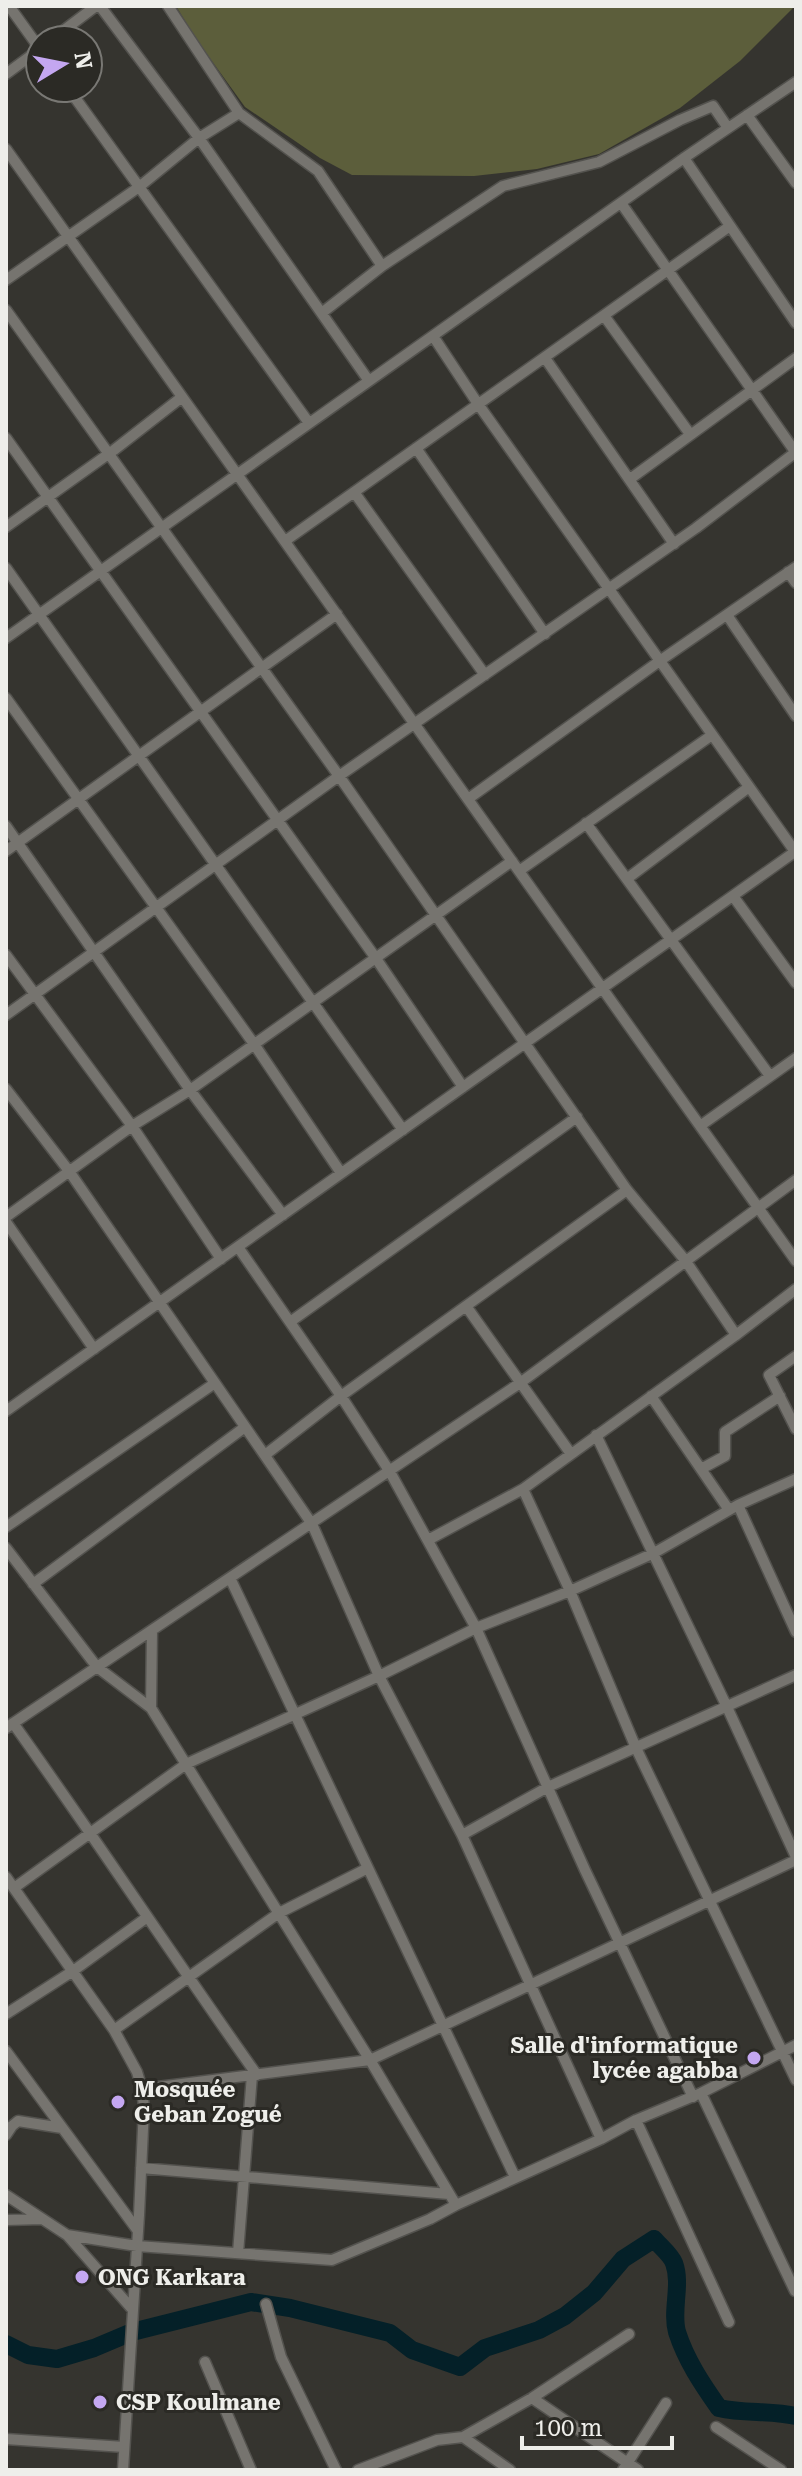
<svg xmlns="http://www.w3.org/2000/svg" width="802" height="2476" viewBox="0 0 802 2476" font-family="'Roboto Serif',serif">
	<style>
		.green { fill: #5c5e3b }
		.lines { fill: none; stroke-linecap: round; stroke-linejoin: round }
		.river { stroke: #042028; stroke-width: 18 }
		.street-casing { stroke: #53524e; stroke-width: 13 }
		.street { stroke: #76746f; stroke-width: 10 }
		.poi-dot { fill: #c4a7f1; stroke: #2b2a25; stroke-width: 3 }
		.labels { text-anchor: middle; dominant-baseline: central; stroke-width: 6; stroke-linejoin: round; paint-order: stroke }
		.poi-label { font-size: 22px; font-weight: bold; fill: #eeeeea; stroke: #2b2a25; text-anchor: start }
	</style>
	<rect width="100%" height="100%" fill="#35342f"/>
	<path class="green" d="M 176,6 L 795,6 L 740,61 L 680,108 L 599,154 L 537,169 L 474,176 L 352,175 L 320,158 L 245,107 L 196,39 Z"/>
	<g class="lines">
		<path class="river" d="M 6,2344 L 28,2355 L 57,2359 L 94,2348 L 132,2332 L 251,2302 L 290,2308 L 390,2333 L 412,2350 L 460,2367 L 485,2348 L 539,2330 L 565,2316 L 594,2293 L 623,2259 L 654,2239 C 660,2246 671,2255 674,2263 C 682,2285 671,2310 677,2332 C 686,2360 702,2384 719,2408 C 744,2414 770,2410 796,2416"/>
		<g class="street-casing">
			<path id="street" d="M 9,6 L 40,49
				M 100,6 L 199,138 L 369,381
				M 168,6 L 239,113 L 318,171 L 382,266
				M 51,40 L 96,6
				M 6,74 L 40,49
				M 68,88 L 309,423
				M 747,115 L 796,183
				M 6,149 L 796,1261
				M 684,158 L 796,323
				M 621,203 L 796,453
				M 6,280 L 139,187 L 199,138 L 239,113
				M 6,310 L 339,776 L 627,1190 L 685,1260 L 736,1335
				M 323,312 L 382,266 L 503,186 L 599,162 L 680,120 L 713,106 L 728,128
				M 605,317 L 690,434
				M 433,336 L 478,404 L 796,853
				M 545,358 L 674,544
				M 6,438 L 375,957 L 463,1087
				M 416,448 L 545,634
				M 630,479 L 796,358
				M 354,492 L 485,675
				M 6,527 L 114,450 L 182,397
				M 285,541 L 730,226
				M 6,568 L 403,1130
				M 788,572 L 796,583
				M 727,615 L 796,716
				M 6,638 L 684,158 L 796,82
				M 6,698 L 254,1044 L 341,1173
				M 468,799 L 661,660 L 796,567
				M 586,823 L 770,1076
				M 6,826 L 190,1090 L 283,1215
				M 6,851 L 337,614
				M 519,871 L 712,735
				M 628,878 L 749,787
				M 733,896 L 796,983
				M 6,955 L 132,1126 L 221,1259
				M 6,1015 L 339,776 L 696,528 L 796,452
				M 6,1089 L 69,1171 L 312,1524 L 379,1676 L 462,1835 L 601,2139
				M 700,1126 L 796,1058
				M 6,1217 L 132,1126 L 190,1090 L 512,861
				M 6,1222 L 94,1349
				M 238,1247 L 341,1396 L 390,1472 L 476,1628 L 585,1870 L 693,2097
				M 466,1306 L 571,1454
				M 290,1322 L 577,1117
				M 796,1356 L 769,1375 L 796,1429
				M 651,1396 L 729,1510
				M 6,1411 L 796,851
				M 596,1435 L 727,1707 L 796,1857
				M 265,1455 L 341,1396 L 627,1190
				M 701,1469 L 725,1456 L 725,1432 L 780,1396
				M 523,1489 L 570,1591 L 636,1748 L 796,2080
				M 738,1505 L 796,1632
				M 6,1527 L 215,1383
				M 428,1540 L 523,1489 L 736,1335 L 796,1289
				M 6,1548 L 97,1667 L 151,1708 L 370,2060 L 456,2205 L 601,2139 L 636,2120 L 701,2093 L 796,2045
				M 230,1578 L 515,2177
				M 33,1584 L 245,1427
				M 151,1708 L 152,1630
				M 13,1723 C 96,1839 174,1958 257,2075
				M 6,1728 L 520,1383 L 796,1180
				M 462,1835 L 548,1787 L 796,1675
				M 6,1877 L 114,2030 L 137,2072 L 142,2089 L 144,2107 L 139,2215 L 123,2470
				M 14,1888 L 186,1764 L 379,1676 L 476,1628 L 570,1591 L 654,1553 L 738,1505 L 796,1479
				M 6,2014 L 73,1971 L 146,1918
				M 114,2030 L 279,1913 L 368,1868
				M 6,2051 L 138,2231
				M 142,2089 L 370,2060 L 796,1860
				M 701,2093 L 795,2291
				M 636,2120 L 729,2322
				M 12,2126 L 18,2121 L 62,2128
				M 6,2130 L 12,2126 L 6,2135
				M 141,2168 L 449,2194
				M 6,2195 L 67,2235 L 137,2246 L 332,2260 L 430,2219 L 456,2205
				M 6,2220 L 42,2219
				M 67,2235 L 133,2310
				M 238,2253 L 252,2075
				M 266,2304 L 281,2357 L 336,2470
				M 205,2362 L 251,2470
				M 532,2398 L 638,2470
				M 716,2427 L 781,2470
				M 463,2437 L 532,2398 L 629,2334
				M 6,2439 L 124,2447
				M 358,2470 L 437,2440 L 463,2437 L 510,2470
				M 623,2470 L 666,2403"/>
		</g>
		<use href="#street" class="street"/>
	</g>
	<g class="poi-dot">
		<circle cx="754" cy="2058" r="8"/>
		<circle cx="118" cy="2102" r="8"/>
		<circle cx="82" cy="2277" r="8"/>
		<circle cx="100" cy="2402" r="8"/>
	</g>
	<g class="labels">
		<g class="poi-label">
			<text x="738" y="2045" text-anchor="end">Salle d'informatique<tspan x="738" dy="25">lycée agabba</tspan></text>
			<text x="134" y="2089">Mosquée<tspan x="134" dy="25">Geban Zogué</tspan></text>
			<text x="98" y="2277">ONG Karkara</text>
			<text x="116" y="2402">CSP Koulmane</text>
		</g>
	</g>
	<rect width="802" height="2476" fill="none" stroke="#eeeeea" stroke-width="16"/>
	<g transform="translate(64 64) rotate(80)"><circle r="38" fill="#2b2a25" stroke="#797874" stroke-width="2"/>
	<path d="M0-6L14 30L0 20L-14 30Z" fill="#c4a7f1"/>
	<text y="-12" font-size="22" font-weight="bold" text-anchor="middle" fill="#eeeeea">N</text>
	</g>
	<path d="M522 2436v12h150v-12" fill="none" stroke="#eeeeea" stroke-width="4"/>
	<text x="534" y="2436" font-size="24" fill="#eeeeea" stroke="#2b2a25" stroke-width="6" paint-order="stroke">100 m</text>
</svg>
